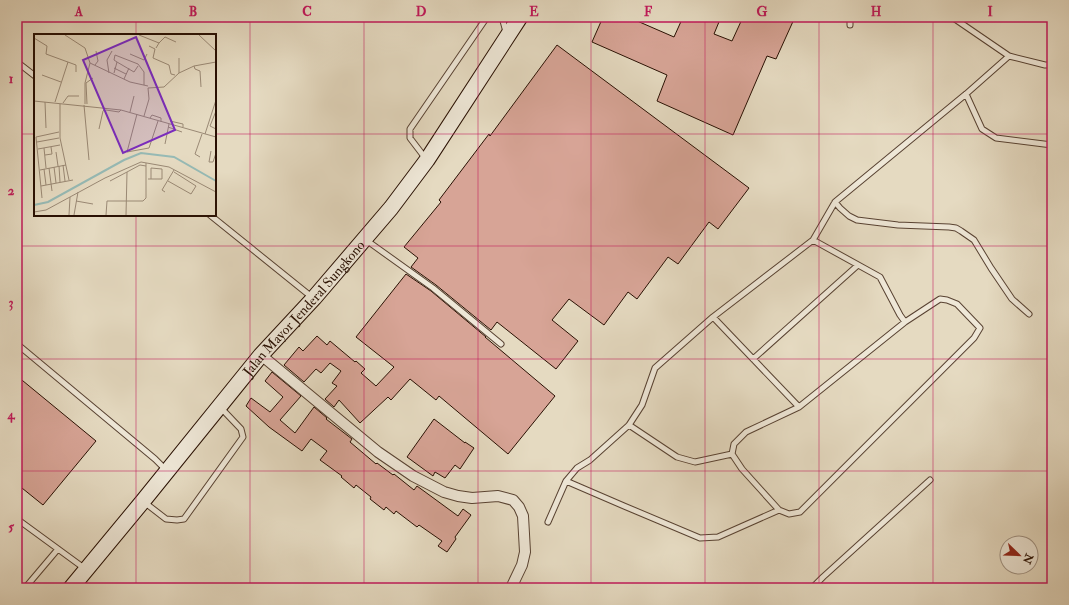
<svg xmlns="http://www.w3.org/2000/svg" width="1069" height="605" viewBox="0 0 1069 605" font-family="'IM FELL Double Pica',serif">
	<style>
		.building { fill: #d7a496; stroke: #291003 }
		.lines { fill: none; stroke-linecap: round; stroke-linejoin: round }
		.lane-casing { stroke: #584232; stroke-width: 7 }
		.street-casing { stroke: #584232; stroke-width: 12 }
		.secondary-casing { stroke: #291003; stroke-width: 17 }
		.lane { stroke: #eee7d7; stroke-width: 5 }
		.street { stroke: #eee7d7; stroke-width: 10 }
		.secondary { stroke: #eee7d7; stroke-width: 15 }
		.grid { fill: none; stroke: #c2185b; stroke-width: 1; stroke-opacity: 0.55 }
		.labels { text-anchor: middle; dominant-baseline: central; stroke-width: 3; stroke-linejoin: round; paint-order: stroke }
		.street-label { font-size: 14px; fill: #291003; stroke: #eee7d7 }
		.inset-river { fill: none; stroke: #96bab5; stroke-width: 2 }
		.inset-road { fill: none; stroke: #9a8975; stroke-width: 1 }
		.view { fill: #7b2cbf; fill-opacity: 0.15; stroke: #7b2cbf; stroke-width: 2 }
		.inset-edge { fill: none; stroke: #291003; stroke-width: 2 }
		.neatline { fill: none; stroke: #c2185b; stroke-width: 1.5 }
		.grid-label { font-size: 13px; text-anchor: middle; font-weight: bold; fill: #c2185b }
	</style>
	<rect width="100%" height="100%" fill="#e5dac1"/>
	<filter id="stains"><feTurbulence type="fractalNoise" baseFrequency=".005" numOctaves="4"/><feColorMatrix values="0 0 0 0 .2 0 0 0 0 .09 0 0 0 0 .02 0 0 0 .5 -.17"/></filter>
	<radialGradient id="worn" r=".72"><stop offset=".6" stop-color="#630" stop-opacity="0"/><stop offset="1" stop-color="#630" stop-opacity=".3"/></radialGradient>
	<path class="building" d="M 603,17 L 628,17 L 674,37 L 683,17 L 721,17 L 714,34 L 732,41 L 743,17 L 795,17 L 776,59 L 767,56 L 733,135 L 657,101 L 667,75 L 592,42 Z
		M 557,45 L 749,188 L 718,229 L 709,222 L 678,264 L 668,257 L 637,299 L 628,292 L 604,325 L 569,299 L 552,320 L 578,341 L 556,369 L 497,322 L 491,330 L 436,285 L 411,267 L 418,258 L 404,247 L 441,202 L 439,200 L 489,134 L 490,136 Z
		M 406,274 L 431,291 L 486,337 L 485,337 L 555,396 L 508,454 L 439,396 L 436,400 L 410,379 L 391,400 L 388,397 L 360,423 L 339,400 L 334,407 L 325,399 L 337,386 L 332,383 L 341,371 L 330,363 L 321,373 L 316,369 L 304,382 L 284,365 L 299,347 L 303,351 L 317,336 L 327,345 L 330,341 L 355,362 L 356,361 L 365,369 L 361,373 L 376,386 L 394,367 L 356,337 Z
		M 272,372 L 301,396 L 280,420 L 295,433 L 314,407 L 327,418 L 326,419 L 352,439 L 350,442 L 376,464 L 377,463 L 393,475 L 394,474 L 414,490 L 417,486 L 458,516 L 463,509 L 471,515 L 455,537 L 456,539 L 447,552 L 438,546 L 442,541 L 419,525 L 417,527 L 396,511 L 394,514 L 386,507 L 384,510 L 370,499 L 371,497 L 356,485 L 354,488 L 341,477 L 342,476 L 320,460 L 327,451 L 311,439 L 302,451 L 269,427 L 246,406 L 251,398 L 270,412 L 283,397 L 265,381 Z
		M 17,376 L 96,441 L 43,505 L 17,484 Z
		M 434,419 L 465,443 L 465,442 L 474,448 L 460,469 L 455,465 L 445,478 L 435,472 L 433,476 L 407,457 Z"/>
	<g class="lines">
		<g class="lane-casing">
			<path id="lane" d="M 502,17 L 506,32
				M 850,17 L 850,25
				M 1009,56 L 1045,65 L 1052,65
				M 17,62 L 35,76
				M 966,94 L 982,129 L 996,138 L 1052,145
				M 426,159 L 410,138 L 410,129 L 487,17
				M 835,202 L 840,208 L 849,216 L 857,220 L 898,225 L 949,227 L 956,228 L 961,231 L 974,240 L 991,268 L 1012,299 L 1029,314
				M 210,215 L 313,298
				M 366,240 L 433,288 L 501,344
				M 813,240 L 880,277 L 900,315 L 905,322 L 940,299 L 947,300 L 957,304 L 980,328 L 974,338 L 800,512 L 789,514 L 779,510 L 742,469 L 732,454 L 734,444 L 746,432 L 799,407 L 905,322
				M 713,317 L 799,407
				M 17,344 L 155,459 L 166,470
				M 753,359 L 858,265
				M 629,425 L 677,457 L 695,462 L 732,454
				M 566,481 L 624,506 L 700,538 L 718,537 L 779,510
				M 144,502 L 166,519 L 177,520 L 184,519 L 243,437 L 241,429 L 221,408
				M 17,519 L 84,568
				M 548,522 L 566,481 L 577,468 L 590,460 L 629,425 L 642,405 L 655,368 L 713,317 L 813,240 L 835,202 L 966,94 L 1009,56 L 952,17
				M 25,588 L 58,549
				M 815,588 L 814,586 L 823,577 L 930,480"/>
		</g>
		<g class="street-casing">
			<path id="street" d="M 261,355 L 378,452 L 413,476 L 444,492 L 458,496 L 472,498 L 498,496 L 513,500 L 519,507 L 523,516 L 525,552 L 522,565 L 511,588"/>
		</g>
		<g class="secondary-casing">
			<g id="secondary">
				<path id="s1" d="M 71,588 L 143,501 L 261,355 L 314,298 L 391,208 L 427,160 L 520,17"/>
			</g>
		</g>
		<use href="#lane" class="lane"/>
		<use href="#street" class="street"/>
		<use href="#secondary" class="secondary"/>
	</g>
	<path class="grid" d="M 136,17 L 136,35M 250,17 L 250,588M 364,17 L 364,588M 478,17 L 478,588M 591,17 L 591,588M 705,17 L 705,588M 819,17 L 819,588M 933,17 L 933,588M 17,134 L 35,134M 215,134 L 1052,134M 136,215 L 136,588M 17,246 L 1052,246M 17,359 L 1052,359M 17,471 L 1052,471"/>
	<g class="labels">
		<g class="street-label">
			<text stroke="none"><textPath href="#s1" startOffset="364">Jalan Mayor Jenderal Sungkono</textPath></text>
		</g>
	</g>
	<g transform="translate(34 34)">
		<rect width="182" height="182" fill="#e5dac1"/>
		<path class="inset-river" d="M 0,171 L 14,168 L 90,126 L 107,119 L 140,123 L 182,147"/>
		<path class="inset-road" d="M 31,1 L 51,14 L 56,29M 105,1 L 125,9 L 122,14M 165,1 L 182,17M 0,4 L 13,12 L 12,20 L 42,31 L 42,38M 125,9 L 131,3 L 142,8M 115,12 L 121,15 L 119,24 L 135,31 L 137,40 L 141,41M 96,20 L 110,26 L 113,20M 145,24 L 145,39M 83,28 L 100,38 L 104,32M 61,31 L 64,27 L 62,17M 160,32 L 161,35 L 166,37 L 167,53M 80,34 L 92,40M 75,39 L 73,26 L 78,17M 80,39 L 83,28 L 80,26 L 81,21 L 104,30 L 110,38 L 110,51M 8,41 L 27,48M 90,45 L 95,34M 0,67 L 87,76 L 182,103M 11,68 L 12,94M 21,68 L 34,28M 29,69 L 34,62 L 45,62M 26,70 L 26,104 L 35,146M 51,70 L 51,49 L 56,29 L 96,48 L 114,52M 53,70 L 52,49 L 59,44M 50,71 L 55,126M 72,76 L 85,78 L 87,76M 182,77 L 176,92 L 182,95M 96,78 L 100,62M 103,80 L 93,118 L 115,114 L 124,87M 110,82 L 115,65 L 114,54 L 130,53 L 145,39 L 160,32 L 182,28M 116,84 L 118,81 L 127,84 L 127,88M 136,87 L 149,90 L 149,93M 134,93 L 148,98M 65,95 L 69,77 L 72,74M 171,100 L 182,66M 3,108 L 25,104M 131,110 L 135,90M 10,114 L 12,134M 4,115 L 26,111M 177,117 L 175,128 L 179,128 L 182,119M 22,118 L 24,132M 11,121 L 18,120 L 17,113M 166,123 L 161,120 L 168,100M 29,131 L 31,147M 25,132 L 26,148M 20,133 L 22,149M 15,134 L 18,157M 10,135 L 12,151M 6,136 L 32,131M 114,145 L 128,145 L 128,135 L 117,134 L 117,145M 76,147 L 93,138M 134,147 L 157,160 L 162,152 L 140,138M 7,152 L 39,146M 131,158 L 128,156 L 140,136M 8,164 L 2,103 L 25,98M 42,167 L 59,170M 0,178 L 12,176 L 71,144 L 107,128 L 135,133 L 182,158M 35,181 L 36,163M 40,181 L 44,158M 72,181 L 73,167 L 109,167 L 112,164 L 112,129M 92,181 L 93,138 L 106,131 L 112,132"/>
		<path class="view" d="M 102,3 L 141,96 L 89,119 L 49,26 Z"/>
		<rect width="182" height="182" class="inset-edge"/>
	</g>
	<rect width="1069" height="605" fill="none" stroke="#e5dac1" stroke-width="44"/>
	<g transform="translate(1019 555) rotate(113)"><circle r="19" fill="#eee7d7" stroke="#9f9182"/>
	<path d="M0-3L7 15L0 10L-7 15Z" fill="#8f2418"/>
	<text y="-6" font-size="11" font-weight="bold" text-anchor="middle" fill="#291003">N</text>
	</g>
	<rect x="22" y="22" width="1025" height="561" class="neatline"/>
	<g class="grid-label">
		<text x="79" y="16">A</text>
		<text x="193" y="16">B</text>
		<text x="307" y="16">C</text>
		<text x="421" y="16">D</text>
		<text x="534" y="16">E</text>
		<text x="648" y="16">F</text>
		<text x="762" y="16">G</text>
		<text x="876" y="16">H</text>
		<text x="990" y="16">I</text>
		<text x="11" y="83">1</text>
		<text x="11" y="195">2</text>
		<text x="11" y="307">3</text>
		<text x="11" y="419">4</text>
		<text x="11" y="531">5</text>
	</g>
	<rect width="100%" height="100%" filter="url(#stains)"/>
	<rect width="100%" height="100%" fill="url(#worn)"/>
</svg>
